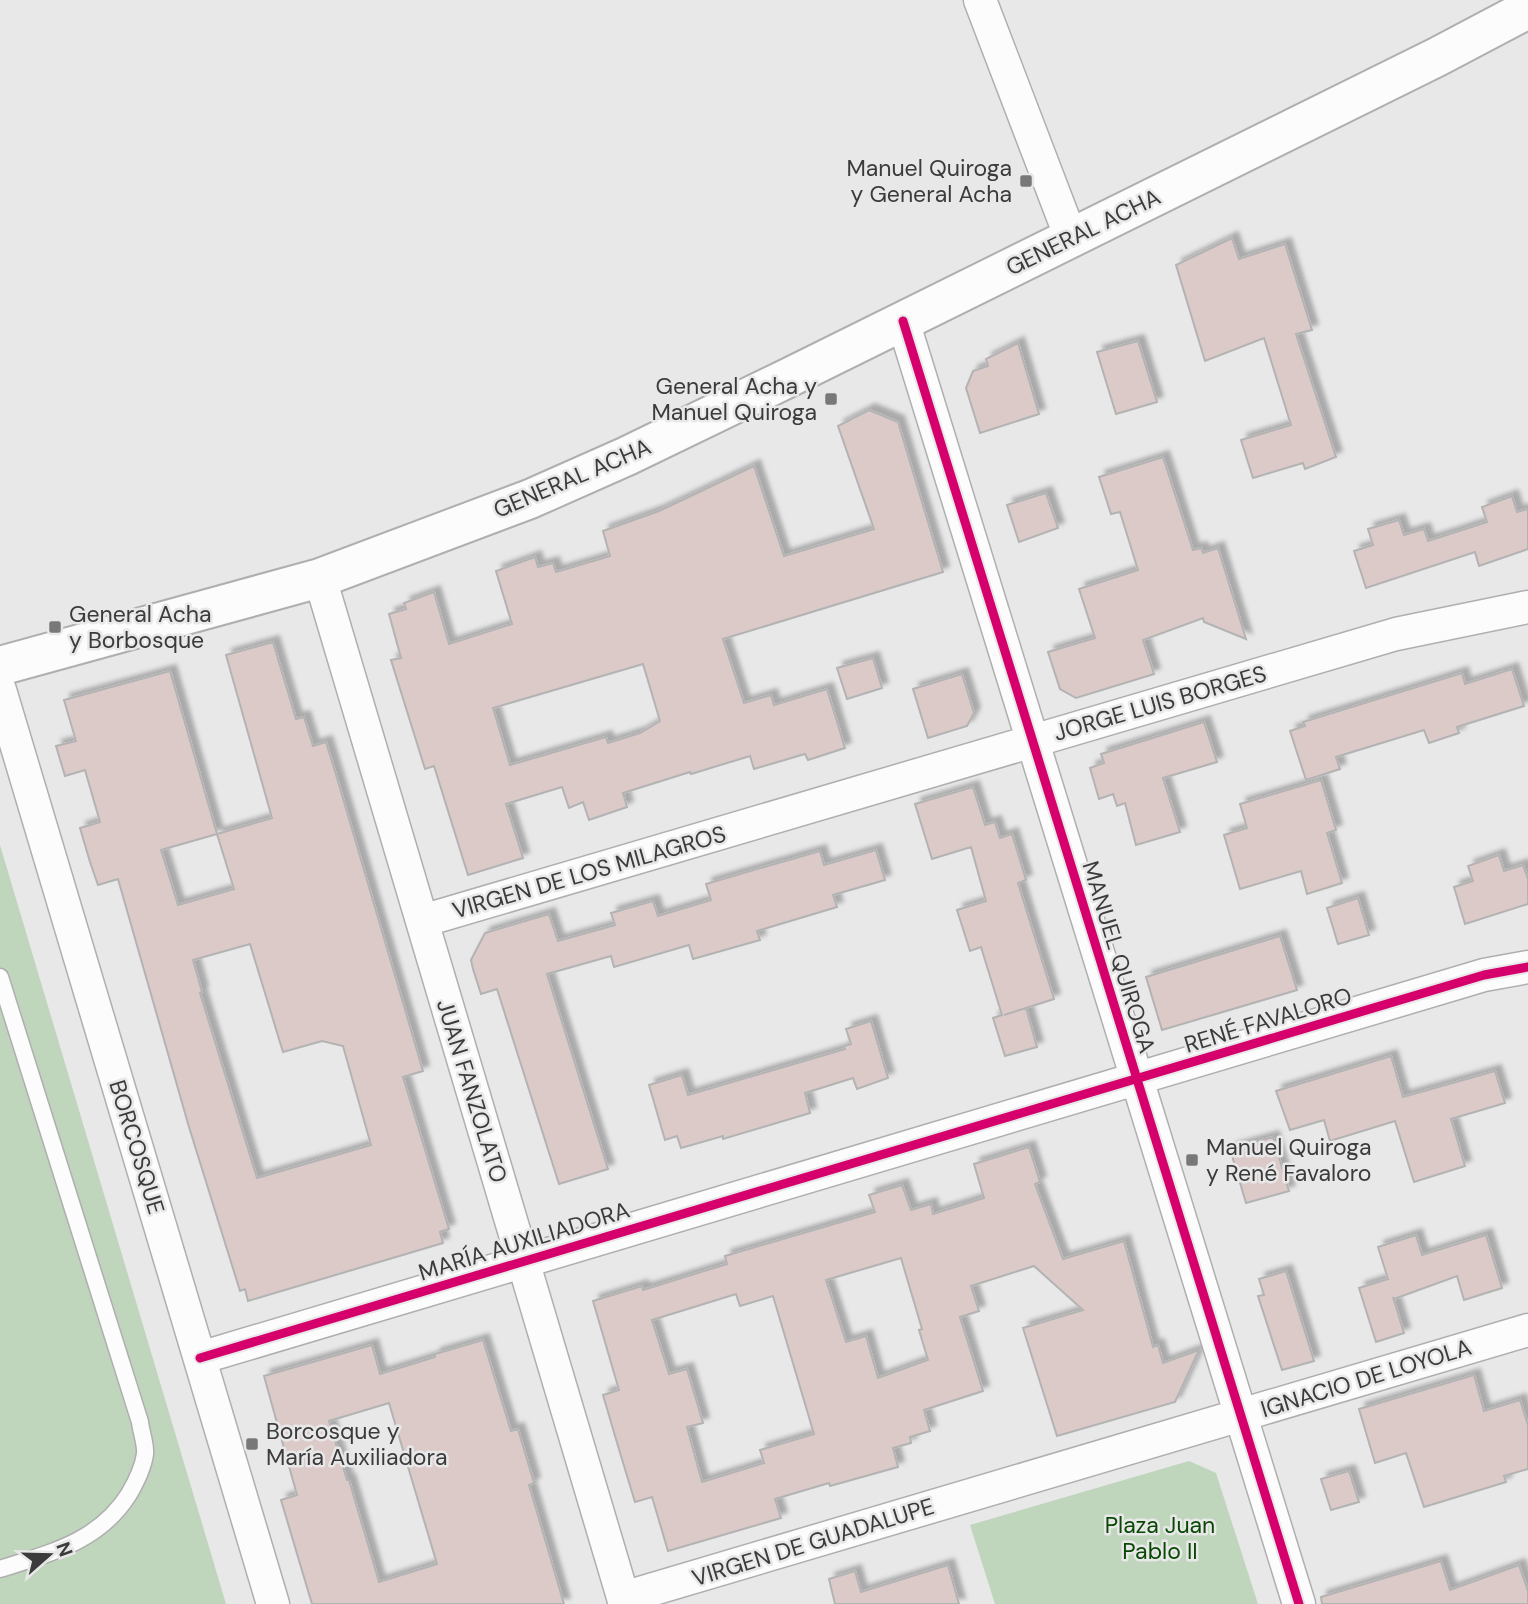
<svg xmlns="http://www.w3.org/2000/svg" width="1528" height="1604" viewBox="0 0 1528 1604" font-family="'DM Sans',sans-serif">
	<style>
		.green { fill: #bfd5bc }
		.building { fill: #dccac9; stroke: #b3b3b3; stroke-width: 2; fill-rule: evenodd; filter: url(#shadow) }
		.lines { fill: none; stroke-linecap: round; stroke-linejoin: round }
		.service-casing { stroke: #afafb0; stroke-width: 19 }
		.minor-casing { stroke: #afafb0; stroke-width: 35 }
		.secondary-casing { stroke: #afafb0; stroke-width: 42 }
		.service { stroke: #fcfcfc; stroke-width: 16 }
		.minor { stroke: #fcfcfc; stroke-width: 32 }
		.secondary { stroke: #fcfcfc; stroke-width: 38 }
		.cycleway-casing { stroke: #e8e8e9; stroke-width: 13 }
		.cycleway { stroke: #d6006c; stroke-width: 9 }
		.poi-dot { fill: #787878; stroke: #e8e8e9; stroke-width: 2.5 }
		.labels { text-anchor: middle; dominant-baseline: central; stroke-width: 5; stroke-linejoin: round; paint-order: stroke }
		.poi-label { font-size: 23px; fill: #3b3b3b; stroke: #e8e8e9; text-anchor: start }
		.street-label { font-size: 23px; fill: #3b3b3b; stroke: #e8e8e9 }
		.park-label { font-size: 23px; fill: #094904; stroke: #e8e8e9 }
	</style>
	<defs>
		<filter id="shadow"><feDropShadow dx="6" dy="-6" stdDeviation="2" flood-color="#0004"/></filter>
	</defs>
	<rect width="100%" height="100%" fill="#e8e8e9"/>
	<path class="green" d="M 0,845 L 226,1604 L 0,1604 Z
		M 1189,1461 L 1216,1473 L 1258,1604 L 995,1604 L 970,1525 Z"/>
	<path class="building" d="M 1232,238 L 1239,259 L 1285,244 L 1312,330 L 1296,334 L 1336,457 L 1305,469 L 1303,463 L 1253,478 L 1241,440 L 1291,425 L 1264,338 L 1205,361 L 1176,265 Z
		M 1138,341 L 1157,402 L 1116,414 L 1097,352 Z
		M 1018,343 L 1039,414 L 980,433 L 966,388 L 973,371 L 988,366 L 986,359 Z
		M 869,410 L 898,422 L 943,572 L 723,639 L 744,703 L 771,695 L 774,705 L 827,689 L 845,748 L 808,760 L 805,754 L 754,769 L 750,756 L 691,774 L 690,772 L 623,793 L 627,807 L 589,820 L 583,802 L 569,808 L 562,787 L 506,804 L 523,858 L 468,875 L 434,766 L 425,769 L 391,660 L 401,658 L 389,614 L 406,609 L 404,603 L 434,592 L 449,644 L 512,624 L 496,571 L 535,557 L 538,567 L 553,563 L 556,572 L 610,556 L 603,531 L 659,511 L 754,466 L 784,556 L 874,529 L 838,426 ZM 643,664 L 660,721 L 640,733 L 608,743 L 606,737 L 510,765 L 493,708 Z
		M 1163,457 L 1193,550 L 1201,548 L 1203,553 L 1218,548 L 1246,639 L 1204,622 L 1203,618 L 1143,640 L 1154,674 L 1076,698 L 1060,689 L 1048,652 L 1095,638 L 1079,589 L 1138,570 L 1120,512 L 1111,514 L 1099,477 Z
		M 1046,493 L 1058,528 L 1019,542 L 1007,505 Z
		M 1512,496 L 1517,512 L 1528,509 L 1528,549 L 1479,566 L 1475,552 L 1366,588 L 1354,551 L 1373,545 L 1368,529 L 1399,520 L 1404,535 L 1424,529 L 1428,541 L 1487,522 L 1482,507 Z
		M 273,642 L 296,719 L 304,717 L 313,746 L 326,742 L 337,778 L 423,1071 L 403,1077 L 449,1229 L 440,1232 L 443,1243 L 248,1301 L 245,1289 L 240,1291 L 189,1127 L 118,879 L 98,885 L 90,862 L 80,828 L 100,822 L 85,770 L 65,776 L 56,746 L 76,741 L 64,700 L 170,671 L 217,834 L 272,818 L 226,655 ZM 217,834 L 234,889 L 178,905 L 161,850 ZM 250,944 L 283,1052 L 322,1041 L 343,1046 L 371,1145 L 257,1178 L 200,993 L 202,992 L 193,960 Z
		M 873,658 L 882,688 L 847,699 L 837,668 Z
		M 1512,669 L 1524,706 L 1457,727 L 1459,733 L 1429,743 L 1424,730 L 1336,757 L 1340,769 L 1306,780 L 1290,731 L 1305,726 L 1303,722 L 1462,673 L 1465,684 Z
		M 962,674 L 974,713 L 967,726 L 928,738 L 913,689 Z
		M 1204,722 L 1217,762 L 1163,778 L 1180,832 L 1136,845 L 1125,803 L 1117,806 L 1113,794 L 1099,799 L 1090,768 L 1104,763 L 1101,754 Z
		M 1321,780 L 1336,830 L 1327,833 L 1342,883 L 1307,894 L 1301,871 L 1240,889 L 1224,835 L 1247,828 L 1240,804 Z
		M 973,787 L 985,825 L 995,822 L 1000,838 L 1012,834 L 1026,880 L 1018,883 L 1054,999 L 1004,1015 L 1026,1008 L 1037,1047 L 1005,1056 L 993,1018 L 1002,1015 L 981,947 L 970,951 L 957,910 L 986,901 L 971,847 L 932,859 L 915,804 Z
		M 876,850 L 885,880 L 833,895 L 837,907 L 757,931 L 760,940 L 693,959 L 689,945 L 614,967 L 611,956 L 547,974 L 608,1169 L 559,1184 L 497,989 L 481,994 L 473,969 L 471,960 L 485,933 L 549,914 L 558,941 L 615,925 L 611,913 L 653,901 L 658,916 L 711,900 L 706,884 L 740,874 L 820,851 L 824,865 Z
		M 1499,855 L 1504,871 L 1523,865 L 1528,879 L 1528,904 L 1465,924 L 1454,887 L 1473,881 L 1468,866 Z
		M 1358,898 L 1369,935 L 1338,944 L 1327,908 Z
		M 1280,936 L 1297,990 L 1162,1030 L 1146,977 Z
		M 871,1021 L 888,1078 L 857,1089 L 853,1078 L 805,1093 L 810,1113 L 723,1139 L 723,1136 L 681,1148 L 677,1136 L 665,1140 L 649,1085 L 682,1075 L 688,1095 L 845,1049 L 844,1046 L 851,1044 L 846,1029 Z
		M 1391,1056 L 1403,1097 L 1495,1071 L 1505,1103 L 1451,1119 L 1465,1166 L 1414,1182 L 1395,1121 L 1330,1141 L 1324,1120 L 1290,1130 L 1276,1091 Z
		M 1273,1137 L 1289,1191 L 1246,1203 L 1230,1149 Z
		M 1029,1147 L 1040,1182 L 1035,1184 L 1063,1259 L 1124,1241 L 1153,1347 L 1158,1345 L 1163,1363 L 1199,1350 L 1175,1402 L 1057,1436 L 1023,1328 L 1083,1310 L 1034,1266 L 971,1286 L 979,1311 L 960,1317 L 983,1391 L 924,1410 L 930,1431 L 910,1437 L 911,1443 L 893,1448 L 898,1467 L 830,1486 L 829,1483 L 775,1499 L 781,1518 L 668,1551 L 652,1497 L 635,1502 L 618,1446 L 603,1395 L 619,1390 L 593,1301 L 642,1286 L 643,1290 L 727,1264 L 725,1256 L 875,1212 L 869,1195 L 902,1185 L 911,1210 L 931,1204 L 933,1214 L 984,1198 L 974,1164 ZM 901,1258 L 922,1329 L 919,1330 L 928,1360 L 878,1378 L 866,1336 L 846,1342 L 826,1280 ZM 736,1294 L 740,1306 L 773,1296 L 814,1434 L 760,1450 L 764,1463 L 702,1482 L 687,1427 L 703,1423 L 687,1369 L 669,1374 L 652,1320 Z
		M 1416,1235 L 1422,1255 L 1486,1235 L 1502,1288 L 1464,1300 L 1457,1276 L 1394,1299 L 1393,1297 L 1404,1333 L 1376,1342 L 1359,1288 L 1388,1279 L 1378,1247 Z
		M 1286,1271 L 1314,1361 L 1282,1370 L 1258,1296 L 1264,1295 L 1259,1279 Z
		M 483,1340 L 511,1431 L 518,1429 L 534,1483 L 529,1485 L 564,1604 L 312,1604 L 281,1500 L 297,1495 L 264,1376 L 372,1345 L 380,1374 L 435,1357 L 435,1354 ZM 389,1403 L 437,1564 L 379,1582 L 349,1480 L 347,1480 L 329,1421 Z
		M 1474,1375 L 1484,1411 L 1520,1400 L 1528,1425 L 1528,1469 L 1504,1476 L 1506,1482 L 1424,1507 L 1406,1453 L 1375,1463 L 1359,1409 Z
		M 1349,1471 L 1359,1502 L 1331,1510 L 1321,1479 Z
		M 1441,1561 L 1450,1590 L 1519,1565 L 1528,1591 L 1528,1604 L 1322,1604 L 1321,1597 Z
		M 948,1565 L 959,1604 L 835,1604 L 829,1579 L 855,1571 L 861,1592 Z"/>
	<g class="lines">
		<g class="service-casing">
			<path id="service" d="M 0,977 L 140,1422 C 141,1432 146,1444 145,1454 C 143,1469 136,1482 129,1494 C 99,1542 50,1553 0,1569"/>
		</g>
		<g class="minor-casing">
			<path id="minor" d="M 980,0 L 1071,238
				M 903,321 L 1299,1604
				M 320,578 L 625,1604
				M 0,690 L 273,1604
				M 422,921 L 1396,634 L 1528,607
				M 200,1358 L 1484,975 L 1528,967
				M 623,1598 L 1528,1330"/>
		</g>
		<g class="secondary-casing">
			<path id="secondary" d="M 0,666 L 320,578 L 530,499 L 627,456 L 790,377 L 1437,57 L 1528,9"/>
		</g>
		<use href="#service" class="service"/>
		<use href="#minor" class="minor"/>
		<use href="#secondary" class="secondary"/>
		<g class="cycleway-casing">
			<path id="cycleway" d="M 903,321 L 1299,1604
				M 200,1358 L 1484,975 L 1528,967"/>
		</g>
		<use href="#cycleway" class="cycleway"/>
	</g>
	<g class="poi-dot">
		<rect x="1019" y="174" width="14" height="14" rx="3.5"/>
		<rect x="824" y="392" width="14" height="14" rx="3.5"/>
		<rect x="48" y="620" width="14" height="14" rx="3.5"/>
		<rect x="1185" y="1153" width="14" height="14" rx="3.5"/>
		<rect x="245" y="1437" width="14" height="14" rx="3.5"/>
	</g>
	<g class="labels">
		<g class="poi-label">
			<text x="1012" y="168" text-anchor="end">Manuel Quiroga<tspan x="1012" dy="26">y General Acha</tspan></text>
			<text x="817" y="386" text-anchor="end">General Acha y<tspan x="817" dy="26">Manuel Quiroga</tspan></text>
			<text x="69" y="614">General Acha<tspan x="69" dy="26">y Borbosque</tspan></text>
			<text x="1206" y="1147">Manuel Quiroga<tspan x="1206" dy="26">y René Favaloro</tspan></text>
			<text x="266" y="1431">Borcosque y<tspan x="266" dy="26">María Auxiliadora</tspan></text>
		</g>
		<g class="street-label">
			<text transform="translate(1083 232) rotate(-26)">GENERAL ACHA</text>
			<text transform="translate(572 478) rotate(-23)">GENERAL ACHA</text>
			<text transform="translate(1160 703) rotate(-16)">JORGE LUIS BORGES</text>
			<text transform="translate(589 872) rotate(-16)">VIRGEN DE LOS MILAGROS</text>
			<text transform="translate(1119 957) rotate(73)">MANUEL QUIROGA</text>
			<text transform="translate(1268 1020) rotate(-17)">RENÉ FAVALORO</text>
			<text transform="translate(472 1091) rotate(73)">JUAN FANZOLATO</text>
			<text transform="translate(137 1147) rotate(73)">BORCOSQUE</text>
			<text transform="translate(524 1241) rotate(-17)">MARÍA AUXILIADORA</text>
			<text transform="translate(1366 1378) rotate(-17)">IGNACIO DE LOYOLA</text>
			<text transform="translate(813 1542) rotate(-17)">VIRGEN DE GUADALUPE</text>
		</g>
		<g class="park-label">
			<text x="1160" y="1525">Plaza Juan<tspan x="1160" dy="26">Pablo II</tspan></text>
		</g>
	</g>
	<g transform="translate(49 1555) rotate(70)" stroke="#e8e8e9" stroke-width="5" paint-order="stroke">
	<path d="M0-5L12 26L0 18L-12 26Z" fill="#3b3b3b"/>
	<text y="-10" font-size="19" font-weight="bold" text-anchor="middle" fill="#3b3b3b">N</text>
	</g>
</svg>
